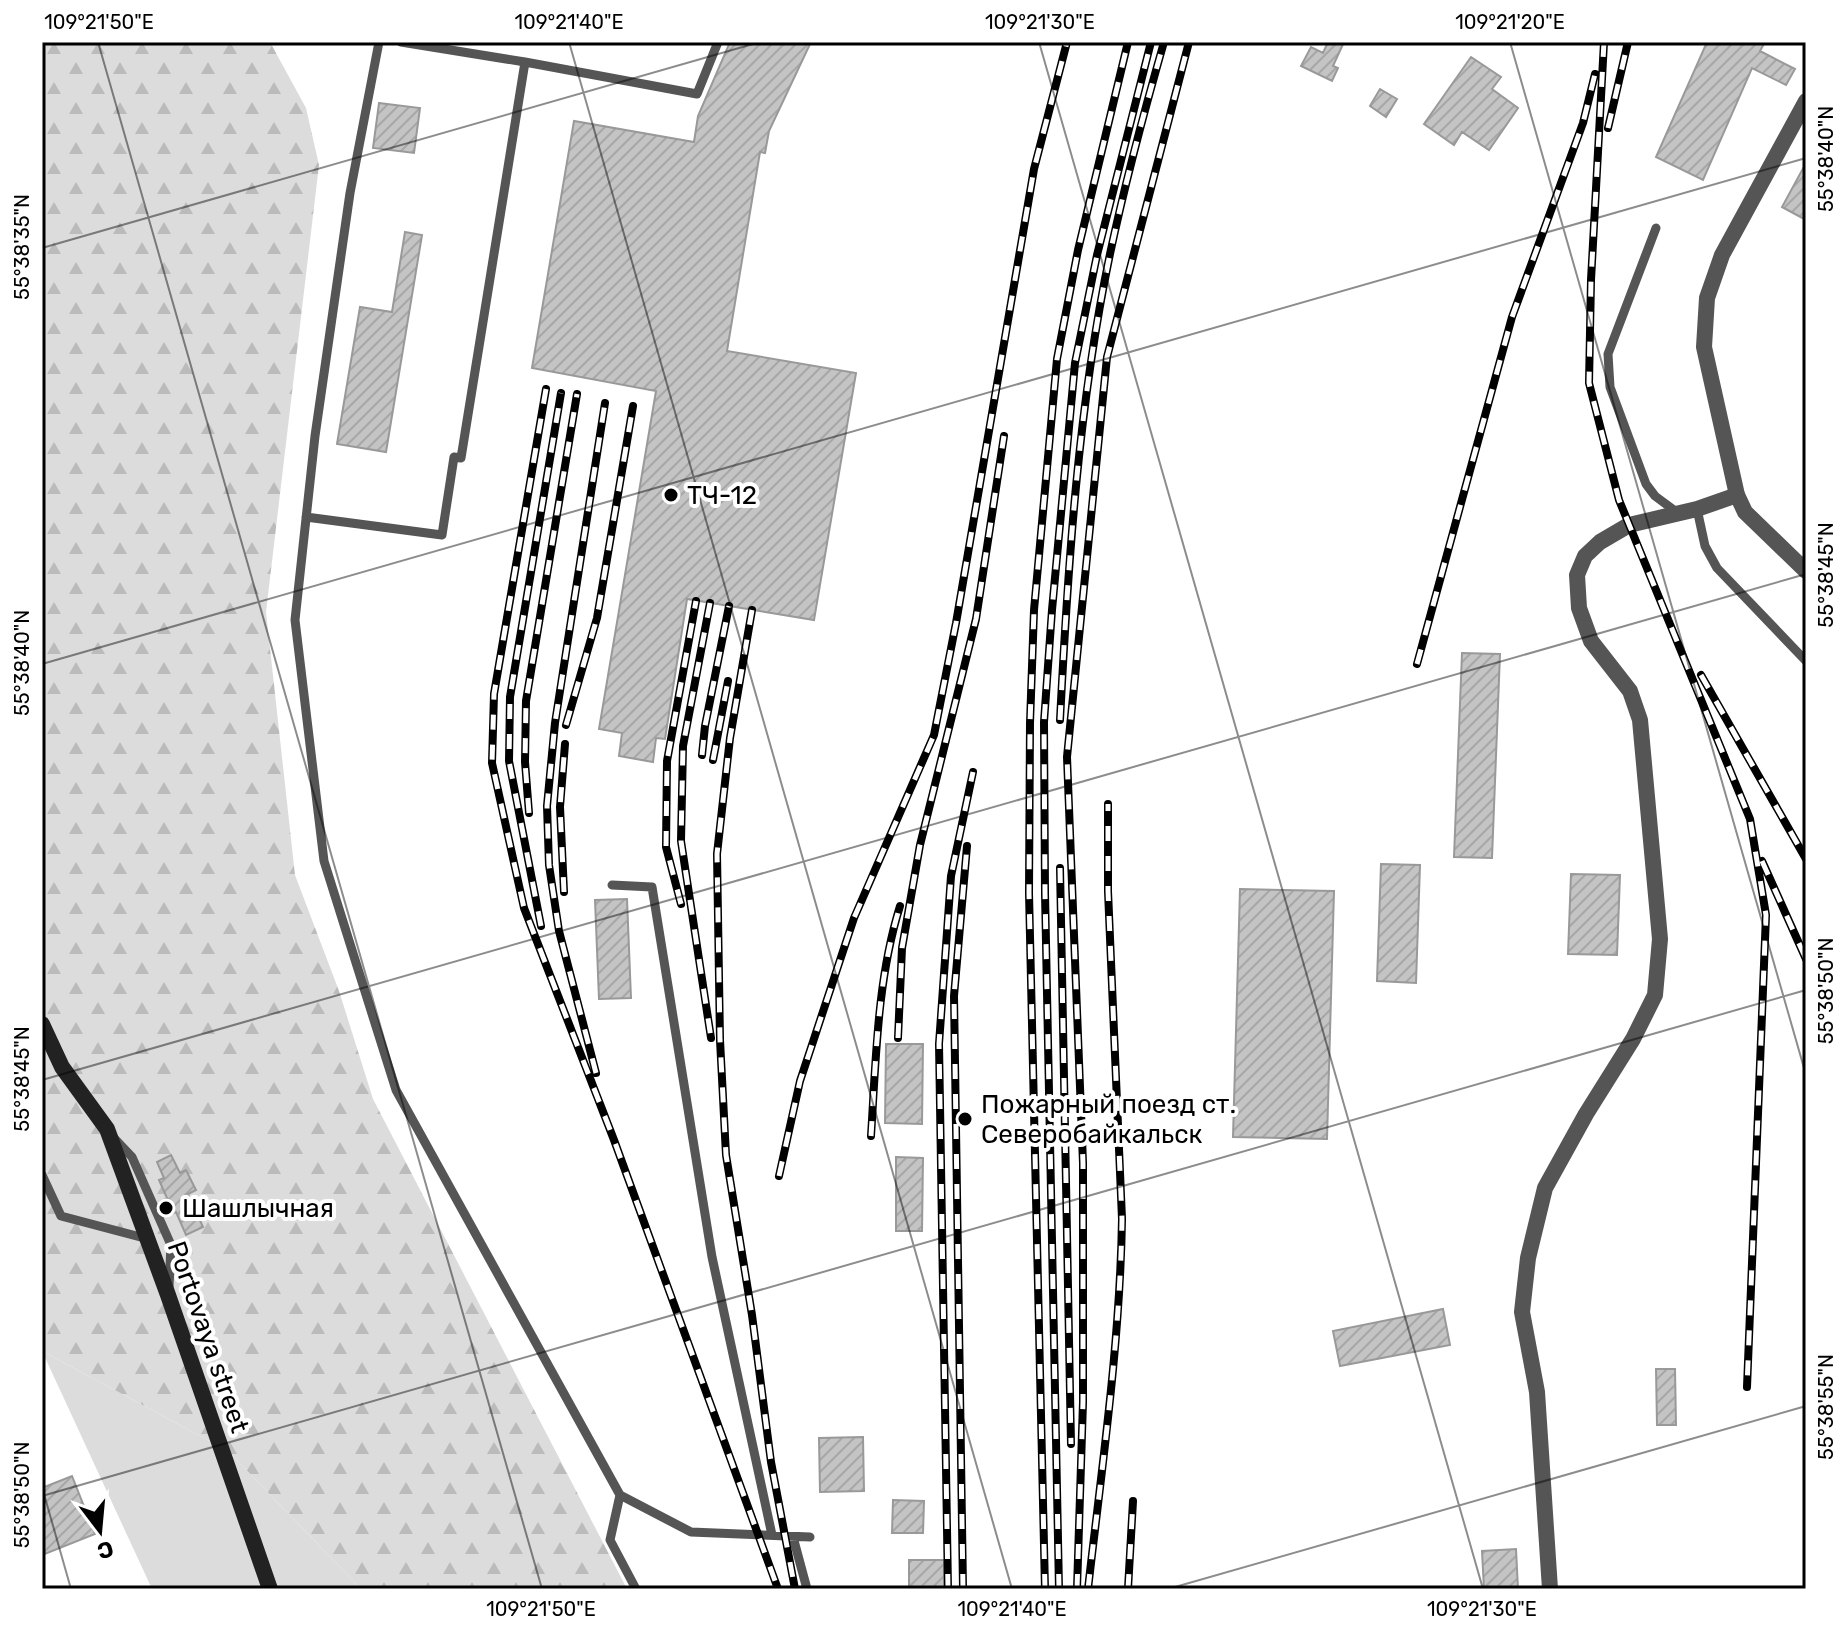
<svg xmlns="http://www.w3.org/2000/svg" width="1848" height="1631" viewBox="0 0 1848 1631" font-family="Rubik,sans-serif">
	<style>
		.green { fill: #dcdcdc }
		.forest { fill: url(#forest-firs) }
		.building { fill: url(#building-hatch); stroke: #999; stroke-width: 2 }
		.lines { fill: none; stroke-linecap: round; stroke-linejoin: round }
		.service { stroke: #555; stroke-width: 9 }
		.minor { stroke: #555; stroke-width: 16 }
		.tertiary { stroke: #555; stroke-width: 16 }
		.secondary { stroke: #222; stroke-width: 16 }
		.rail-casing { stroke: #000; stroke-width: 8 }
		.rail { stroke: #fff; stroke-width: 5; stroke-dasharray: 15; stroke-linecap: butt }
		.ticks { fill: none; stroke: #000; stroke-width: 2; stroke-opacity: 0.45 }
		.poi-dot { fill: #000; stroke: #fff; stroke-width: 3 }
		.labels { text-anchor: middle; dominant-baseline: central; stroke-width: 8; stroke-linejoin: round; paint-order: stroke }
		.poi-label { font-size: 26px; fill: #000; stroke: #fff; text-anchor: start }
		.street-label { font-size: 26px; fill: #000; stroke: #fff }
		.neatline { fill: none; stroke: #000; stroke-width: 3 }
		.ticks-label { font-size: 20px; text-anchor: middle; fill: #000 }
	</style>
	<defs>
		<pattern id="forest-firs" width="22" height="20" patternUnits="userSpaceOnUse" patternTransform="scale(2)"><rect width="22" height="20" fill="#dcdcdc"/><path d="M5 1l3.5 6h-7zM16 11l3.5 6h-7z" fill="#bbb"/></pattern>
		<pattern id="building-hatch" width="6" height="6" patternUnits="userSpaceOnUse" patternTransform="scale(2)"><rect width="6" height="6" fill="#c4c4c4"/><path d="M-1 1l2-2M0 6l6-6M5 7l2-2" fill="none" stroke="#a7a7a7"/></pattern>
	</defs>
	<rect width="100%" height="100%" fill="#fff"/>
	<path class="green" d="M 42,1351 L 228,1451 L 361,1589 L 152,1589 Z"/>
	<path class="forest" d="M 42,42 L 270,42 L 306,108 L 319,165 L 266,612 L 295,875 L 339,991 L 373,1099 L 627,1589 L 361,1589 L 228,1451 L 42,1351 Z"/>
	<path class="building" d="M 730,42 L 811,42 L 769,131 L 765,153 L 760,152 L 727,351 L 856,373 L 814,620 L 687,599 L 665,739 L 656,738 L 653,762 L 619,756 L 622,733 L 599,729 L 656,391 L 532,368 L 574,121 L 694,142 L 698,116 Z
		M 1328,42 L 1344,42 L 1333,66 L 1338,68 L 1332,81 L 1301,66 L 1311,47 L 1323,53 Z
		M 1707,42 L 1765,42 L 1760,51 L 1795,69 L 1786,85 L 1752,68 L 1703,180 L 1656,157 Z
		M 1471,57 L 1501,77 L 1492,89 L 1518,108 L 1489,150 L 1462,132 L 1454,145 L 1424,124 Z
		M 1380,89 L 1397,99 L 1386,117 L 1370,106 Z
		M 379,103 L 420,108 L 414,153 L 373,148 Z
		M 1806,163 L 1806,220 L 1782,207 Z
		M 405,232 L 422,235 L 386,452 L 337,444 L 360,307 L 392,312 Z
		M 1462,653 L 1500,654 L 1492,858 L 1454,857 Z
		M 1381,864 L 1420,865 L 1416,983 L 1377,981 Z
		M 1571,874 L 1620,875 L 1617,955 L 1568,954 Z
		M 1240,889 L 1334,891 L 1327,1139 L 1233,1137 Z
		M 627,899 L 631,998 L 599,999 L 595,900 Z
		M 886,1044 L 923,1044 L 922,1124 L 885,1123 Z
		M 171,1155 L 180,1173 L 186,1170 L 196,1190 L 188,1194 L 203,1227 L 186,1235 L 176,1212 L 166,1216 L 160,1202 L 167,1198 L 159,1180 L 164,1178 L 157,1162 Z
		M 896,1157 L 923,1158 L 922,1231 L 896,1231 Z
		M 1443,1309 L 1450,1345 L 1340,1366 L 1333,1331 Z
		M 1656,1369 L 1675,1369 L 1676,1425 L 1657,1425 Z
		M 863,1437 L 864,1491 L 820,1492 L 819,1438 Z
		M 72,1476 L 95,1534 L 42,1555 L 42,1488 Z
		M 893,1500 L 924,1501 L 923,1533 L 892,1533 Z
		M 1516,1549 L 1518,1589 L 1484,1589 L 1482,1551 Z
		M 909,1560 L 944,1560 L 944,1589 L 909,1589 Z"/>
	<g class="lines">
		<path class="service" d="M 379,42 L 350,193 L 315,436 L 295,620 L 324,861 L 396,1090 L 620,1495 L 691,1532 L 810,1537
			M 401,42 L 525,62 L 697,94 L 718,42
			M 1656,228 L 1608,354 L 1610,387 L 1646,484 L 1655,496 L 1678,513
			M 1697,509 L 1705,546 L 1717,568 L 1806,661
			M 306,517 L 442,535 L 454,457 L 461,458 L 525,62
			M 612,885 L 652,887 L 712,1257 L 772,1535
			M 114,1138 L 132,1157 L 171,1245 L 169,1287
			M 42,1175 L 61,1216 L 148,1239
			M 620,1495 L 610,1540 L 636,1589
			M 793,1537 L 807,1589"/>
		<path class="minor" d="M 1550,1589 L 1537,1392 L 1522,1312 L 1528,1258 L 1545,1188 L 1586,1114 L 1633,1039 L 1655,995 L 1660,939 L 1640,720 L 1630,691 L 1591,641 L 1579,608 L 1577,575 L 1585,556 L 1600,542 L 1629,525 L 1697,509 L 1737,495"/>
		<path class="tertiary" d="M 1806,101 L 1722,255 L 1707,298 L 1704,347 L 1737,495 L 1745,512 L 1806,571"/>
		<path class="secondary" d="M 42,1024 L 62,1067 L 107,1129 L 168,1295 L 270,1589"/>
		<g class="rail-casing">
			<path id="rail" d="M 1604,42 L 1591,280 L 1589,383 L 1619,500 L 1750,819 L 1766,915 L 1747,1387
				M 1608,128 L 1628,42
				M 546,389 L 494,694 L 492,763 L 524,908 L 614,1140 L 778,1589
				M 710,603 L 683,746 L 681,841 L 711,1038
				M 752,610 L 730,738 L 717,854 L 720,1040 L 726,1155 L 752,1315 L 771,1462 L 795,1589
				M 1417,664 L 1512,317 L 1583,123 L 1595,74
				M 1701,675 L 1806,859
				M 1060,720 C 1068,565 1078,407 1110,254 C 1125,183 1144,112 1164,42
				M 566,725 L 597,618 L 633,406
				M 702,755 L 705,726 L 729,606
				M 713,760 L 728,681
				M 529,813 L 525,762 L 526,701 L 577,394
				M 1762,861 L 1806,959
				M 1060,868 L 1071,1444
				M 564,892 L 560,807 L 565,744
				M 681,904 L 666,847 L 667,761 L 696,601
				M 541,926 L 509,761 L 510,697 L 561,393
				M 898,1038 L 902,948 L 920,845 L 976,619 L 1004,436
				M 596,1073 L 559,931 L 549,865 L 547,806 L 555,723 L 605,403
				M 871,1136 C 876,1059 877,980 900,906
				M 779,1176 L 800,1081 L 854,918 L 934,735 L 956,623 L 1034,169 L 1067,42
				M 948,1589 L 939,1044 L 951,876 L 973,772
				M 963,1589 L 954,996 L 967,846
				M 1045,1589 L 1029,893 L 1030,723 L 1034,610 L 1057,359 L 1078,250 L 1128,42
				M 1059,1589 L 1045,893 L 1044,722 L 1052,610 L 1075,363 L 1097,255 L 1151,42
				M 1077,1589 L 1083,1402 L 1083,1163 L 1067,757 L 1107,357 L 1189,42
				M 1088,1589 C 1102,1466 1120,1343 1122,1219 L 1108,891 L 1108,804
				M 1128,1589 L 1133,1501"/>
		</g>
		<use href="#rail" class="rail"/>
	</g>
	<path class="ticks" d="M 98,42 L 542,1589M 569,42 L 1012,1589M 1039,42 L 1483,1589M 1510,42 L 1806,1075M 42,248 L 760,42M 42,664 L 1806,158M 42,1080 L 1806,574M 42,1487 L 71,1589M 42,1496 L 1806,990M 1168,1589 L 1806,1406"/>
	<g class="poi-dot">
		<circle cx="671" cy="495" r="8"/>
		<circle cx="965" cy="1119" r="8"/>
		<circle cx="166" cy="1208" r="8"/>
	</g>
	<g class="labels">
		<g class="poi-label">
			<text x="687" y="495">ТЧ-12</text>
			<text x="981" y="1104">Пожарный поезд ст.<tspan x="981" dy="30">Северобайкальск</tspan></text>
			<text x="182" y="1208">Шашлычная</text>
		</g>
		<g class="street-label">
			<text transform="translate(208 1337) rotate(71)">Portovaya street</text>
		</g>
	</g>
	<rect width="1848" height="1631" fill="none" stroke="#ffffff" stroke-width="88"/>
	<g transform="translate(100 1531) rotate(164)" stroke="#ffffff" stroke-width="6" paint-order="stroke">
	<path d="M0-6L14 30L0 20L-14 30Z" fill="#000000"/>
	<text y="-12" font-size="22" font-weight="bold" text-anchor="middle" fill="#000000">С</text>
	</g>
	<rect x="44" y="44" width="1760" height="1543" class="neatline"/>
	<g class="ticks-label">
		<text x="99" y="29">109°21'50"E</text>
		<text x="569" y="29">109°21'40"E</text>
		<text x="1040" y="29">109°21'30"E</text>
		<text x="1510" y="29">109°21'20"E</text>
		<text transform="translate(1826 159) rotate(-90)" y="7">55°38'40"N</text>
		<text transform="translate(22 247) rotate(-90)" y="7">55°38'35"N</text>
		<text transform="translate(1826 575) rotate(-90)" y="7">55°38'45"N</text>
		<text transform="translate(22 663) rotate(-90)" y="7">55°38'40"N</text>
		<text transform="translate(1826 991) rotate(-90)" y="7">55°38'50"N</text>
		<text transform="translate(22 1079) rotate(-90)" y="7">55°38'45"N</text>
		<text transform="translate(1826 1407) rotate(-90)" y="7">55°38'55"N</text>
		<text transform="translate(22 1495) rotate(-90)" y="7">55°38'50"N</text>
		<text x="541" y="1616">109°21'50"E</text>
		<text x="1012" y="1616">109°21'40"E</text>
		<text x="1482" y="1616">109°21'30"E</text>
	</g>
</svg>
